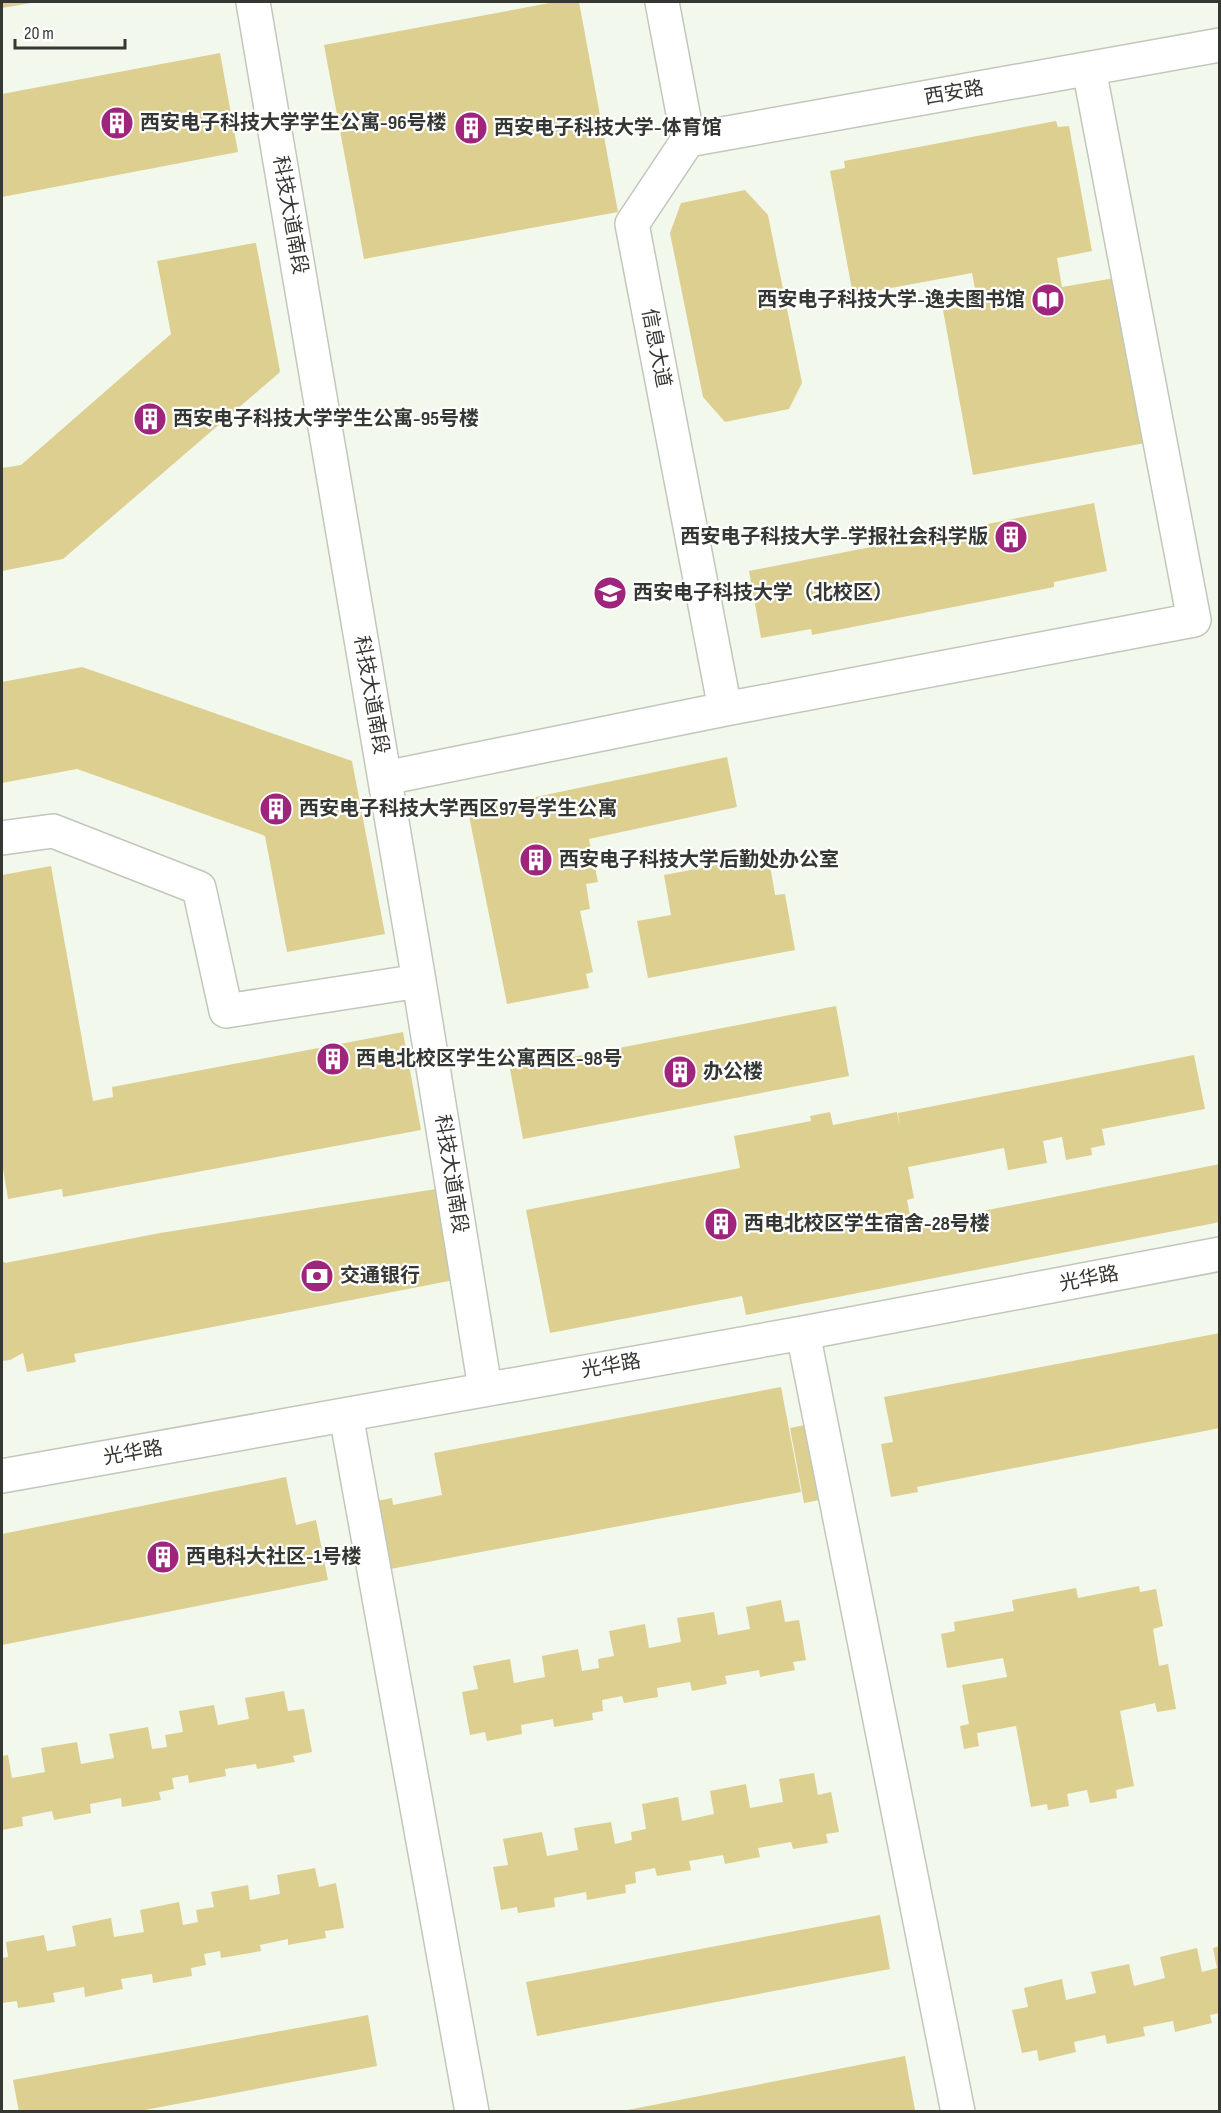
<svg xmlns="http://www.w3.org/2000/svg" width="1221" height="2113" viewBox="0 0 1221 2113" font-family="'Sofia Sans Condensed','Noto Sans SC',sans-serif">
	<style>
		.building { fill: #dccf90 }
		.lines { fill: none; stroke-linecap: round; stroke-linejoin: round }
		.minor-casing { stroke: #c1c7bb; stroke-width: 36 }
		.minor { stroke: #fff; stroke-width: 33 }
		.labels { text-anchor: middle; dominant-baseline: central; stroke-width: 4.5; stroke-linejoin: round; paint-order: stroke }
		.street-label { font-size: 20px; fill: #353732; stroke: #fff }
		.poi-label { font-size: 20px; font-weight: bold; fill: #353732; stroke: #fff; text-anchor: start }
	</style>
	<rect width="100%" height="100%" fill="#f2f8ec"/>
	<path class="building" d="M 2,2 L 31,2 L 31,3 L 2,8 Z
		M 555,2 L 579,2 L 618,212 L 364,259 L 324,45 Z
		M 220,53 L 238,152 L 2,197 L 2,94 Z
		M 1056,121 L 1058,127 L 1069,126 L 1092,251 L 1057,258 L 1062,287 L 1115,278 L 1145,443 L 973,475 L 943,310 L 978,304 L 972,273 L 853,295 L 830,171 L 845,168 L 844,161 Z
		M 745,190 L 768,215 L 802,383 L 789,409 L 725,422 L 703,397 L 670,233 L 681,203 Z
		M 254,243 L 256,243 L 280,371 L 279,373 L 63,559 L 2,571 L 2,468 L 21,465 L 171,334 L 157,261 Z
		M 1094,503 L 1107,571 L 1054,582 L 1054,587 L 812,635 L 811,629 L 761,638 L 749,571 Z
		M 82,667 L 352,761 L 385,934 L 287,952 L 265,836 L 263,835 L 77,769 L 2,783 L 2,682 Z
		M 727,757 L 737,807 L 589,839 L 598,882 L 586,884 L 590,909 L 580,911 L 593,972 L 586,974 L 589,988 L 507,1004 L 468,811 Z
		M 768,853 L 775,895 L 785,894 L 795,950 L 648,978 L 637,921 L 671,915 L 664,875 L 744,860 L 744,858 Z
		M 51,866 L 93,1101 L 113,1097 L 112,1087 L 403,1032 L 421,1130 L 63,1197 L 62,1189 L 8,1199 L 2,1162 L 2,875 Z
		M 836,1006 L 849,1076 L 523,1139 L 510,1069 Z
		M 1194,1055 L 1205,1109 L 1102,1129 L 1105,1145 L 1091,1148 L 1092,1155 L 1066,1160 L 1062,1137 L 1043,1141 L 1047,1163 L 1008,1170 L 1004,1148 L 908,1167 L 914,1198 L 907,1200 L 912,1225 L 1220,1164 L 1220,1222 L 746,1315 L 742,1296 L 550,1333 L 526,1210 L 740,1168 L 734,1136 L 811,1121 L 810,1116 L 830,1112 L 833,1125 L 897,1112 L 900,1128 L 898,1113 Z
		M 436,1189 L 454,1280 L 74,1354 L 76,1362 L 27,1372 L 23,1353 L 10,1360 L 2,1361 L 2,1260 L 5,1263 L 160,1233 Z
		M 1220,1333 L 1220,1428 L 917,1487 L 918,1492 L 891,1497 L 881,1444 L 893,1442 L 884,1397 Z
		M 781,1387 L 801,1492 L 385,1570 L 367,1503 L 392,1498 L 393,1505 L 442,1495 L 434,1453 Z
		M 820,1422 L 834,1497 L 804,1503 L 790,1428 Z
		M 286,1477 L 296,1525 L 316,1520 L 328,1580 L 2,1645 L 2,1534 Z
		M 1139,1586 L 1140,1592 L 1156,1589 L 1163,1626 L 1153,1629 L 1159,1666 L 1168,1664 L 1176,1709 L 1157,1712 L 1155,1703 L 1120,1711 L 1134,1786 L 1116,1790 L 1117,1798 L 1090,1803 L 1087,1790 L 1067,1794 L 1069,1806 L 1048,1810 L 1047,1804 L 1031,1807 L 1016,1726 L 977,1733 L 979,1746 L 964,1749 L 960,1726 L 969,1724 L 962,1685 L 1007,1677 L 1003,1658 L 947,1668 L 941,1634 L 955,1631 L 954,1622 L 1014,1611 L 1012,1600 L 1076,1588 L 1078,1598 Z
		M 781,1600 L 785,1622 L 799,1620 L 806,1660 L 793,1662 L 795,1670 L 760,1677 L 759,1670 L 725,1676 L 727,1684 L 692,1691 L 690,1682 L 657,1688 L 658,1697 L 624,1703 L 622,1696 L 602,1700 L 603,1711 L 592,1713 L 593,1720 L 554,1727 L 553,1719 L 521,1725 L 522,1734 L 487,1741 L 485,1732 L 470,1735 L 462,1692 L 478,1689 L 473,1666 L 510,1659 L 514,1683 L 545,1677 L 542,1656 L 578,1649 L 582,1671 L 599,1668 L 598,1659 L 614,1656 L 609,1631 L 645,1624 L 649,1648 L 681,1642 L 677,1618 L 714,1612 L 718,1635 L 750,1629 L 746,1607 Z
		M 284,1691 L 288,1711 L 304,1709 L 312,1752 L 293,1756 L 295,1762 L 257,1769 L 256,1764 L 225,1769 L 226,1776 L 189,1783 L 188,1775 L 172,1778 L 174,1789 L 159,1792 L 161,1800 L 122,1807 L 121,1798 L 90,1804 L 91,1813 L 54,1820 L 52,1811 L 22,1817 L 23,1826 L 2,1830 L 2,1756 L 8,1755 L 12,1778 L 45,1772 L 41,1748 L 77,1742 L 81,1764 L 114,1758 L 109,1734 L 148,1727 L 152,1749 L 167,1747 L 165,1735 L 183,1732 L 179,1711 L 214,1705 L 218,1725 L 249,1719 L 245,1698 Z
		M 814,1773 L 818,1795 L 831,1792 L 839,1832 L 826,1834 L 828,1843 L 793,1849 L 791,1842 L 758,1848 L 760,1857 L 725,1864 L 723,1855 L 689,1861 L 691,1870 L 657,1876 L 655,1868 L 635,1872 L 636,1883 L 625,1885 L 626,1893 L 587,1900 L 586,1892 L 554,1898 L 555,1907 L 518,1913 L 517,1907 L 501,1910 L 493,1867 L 508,1865 L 503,1839 L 542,1832 L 547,1856 L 578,1850 L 574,1828 L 611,1822 L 615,1844 L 632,1840 L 631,1832 L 646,1829 L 642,1804 L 678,1797 L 682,1821 L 714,1814 L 710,1791 L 746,1784 L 750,1808 L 783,1802 L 779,1779 Z
		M 315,1868 L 319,1887 L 336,1883 L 344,1928 L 325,1931 L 326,1938 L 288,1945 L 288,1939 L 260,1945 L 261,1951 L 221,1958 L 220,1951 L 204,1954 L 206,1965 L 191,1968 L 192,1976 L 153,1983 L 152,1974 L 121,1979 L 123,1989 L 85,1997 L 84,1987 L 53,1993 L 55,2002 L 18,2008 L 17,2001 L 2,2003 L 2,1958 L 8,1957 L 6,1942 L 44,1935 L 47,1951 L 76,1946 L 72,1926 L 111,1918 L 114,1937 L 144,1932 L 140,1910 L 179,1902 L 183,1925 L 198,1922 L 196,1910 L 214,1907 L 211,1892 L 248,1885 L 250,1900 L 280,1894 L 277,1875 Z
		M 880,1915 L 890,1969 L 537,2036 L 526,1982 Z
		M 1220,1946 L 1220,2013 L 1210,2015 L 1212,2023 L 1175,2032 L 1173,2021 L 1143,2027 L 1145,2036 L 1107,2044 L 1105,2035 L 1074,2042 L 1076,2052 L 1039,2061 L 1037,2050 L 1022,2053 L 1012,2010 L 1028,2007 L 1024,1988 L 1062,1979 L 1066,2000 L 1096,1993 L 1091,1972 L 1129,1964 L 1134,1986 L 1165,1978 L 1160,1957 L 1197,1948 L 1202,1972 L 1217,1968 L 1213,1948 Z
		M 368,2015 L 377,2066 L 134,2112 L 19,2112 L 13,2080 Z
		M 905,2056 L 915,2110 L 905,2112 L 617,2112 Z"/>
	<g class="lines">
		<g class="minor-casing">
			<path id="minor" d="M 253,2 L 419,981 L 485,1388
				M 662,2 L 688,140 L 632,224 L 725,709
				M 688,140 L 1220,45
				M 385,778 L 725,709 L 1194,620 L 1089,69
				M 2,838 L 53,831 L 199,888 L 226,1011 L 419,981
				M 803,1333 L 958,2112
				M 346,1415 L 472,2112
				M 2,1476 L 803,1333 L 1220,1254"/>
		</g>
		<use href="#minor" class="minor"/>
	</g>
	<defs>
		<g id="building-disc" transform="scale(1.725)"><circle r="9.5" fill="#9f247b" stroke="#fff"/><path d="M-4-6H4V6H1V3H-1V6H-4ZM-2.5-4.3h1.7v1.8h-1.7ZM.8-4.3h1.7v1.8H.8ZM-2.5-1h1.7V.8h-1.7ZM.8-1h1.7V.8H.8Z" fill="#fff"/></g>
		<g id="library-disc" transform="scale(1.725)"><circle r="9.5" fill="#9f247b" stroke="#fff"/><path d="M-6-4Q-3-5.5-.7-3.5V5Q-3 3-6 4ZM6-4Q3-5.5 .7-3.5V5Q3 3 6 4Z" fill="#fff"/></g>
		<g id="university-disc" transform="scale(1.725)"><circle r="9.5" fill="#9f247b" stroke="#fff"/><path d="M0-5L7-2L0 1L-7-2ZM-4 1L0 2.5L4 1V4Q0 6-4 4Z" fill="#fff"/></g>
		<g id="bank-disc" transform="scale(1.725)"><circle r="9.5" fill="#9f247b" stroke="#fff"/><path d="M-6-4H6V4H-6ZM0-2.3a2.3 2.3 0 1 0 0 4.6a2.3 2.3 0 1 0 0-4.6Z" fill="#fff"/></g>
	</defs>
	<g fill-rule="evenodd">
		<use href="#building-disc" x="117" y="123"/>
		<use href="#building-disc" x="471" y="128"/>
		<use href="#library-disc" x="1048" y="300"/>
		<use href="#building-disc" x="150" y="419"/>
		<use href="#building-disc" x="1011" y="537"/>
		<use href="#university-disc" x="610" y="593"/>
		<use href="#building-disc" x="276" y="809"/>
		<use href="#building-disc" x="536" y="860"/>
		<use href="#building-disc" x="333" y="1059"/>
		<use href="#building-disc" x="680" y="1072"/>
		<use href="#building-disc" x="721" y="1224"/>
		<use href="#bank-disc" x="317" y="1276"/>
		<use href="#building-disc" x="163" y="1557"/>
	</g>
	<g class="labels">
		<g class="street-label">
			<text transform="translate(954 93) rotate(-10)">西安路</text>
			<text transform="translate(290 215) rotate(80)">科技大道南段</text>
			<text transform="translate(656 348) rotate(79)">信息大道</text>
			<text transform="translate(371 695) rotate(80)">科技大道南段</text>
			<text transform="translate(451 1174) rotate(81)">科技大道南段</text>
			<text transform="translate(1089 1279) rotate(-11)">光华路</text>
			<text transform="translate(611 1366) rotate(-10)">光华路</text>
			<text transform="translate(133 1453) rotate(-10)">光华路</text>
		</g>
		<g class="poi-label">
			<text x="140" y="123">西安电子科技大学学生公寓-96号楼</text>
			<text x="494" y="128">西安电子科技大学-体育馆</text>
			<text x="1025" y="300" text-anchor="end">西安电子科技大学-逸夫图书馆</text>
			<text x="173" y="419">西安电子科技大学学生公寓-95号楼</text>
			<text x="988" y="537" text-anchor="end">西安电子科技大学-学报社会科学版</text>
			<text x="633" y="593">西安电子科技大学（北校区）</text>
			<text x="299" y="809">西安电子科技大学西区97号学生公寓</text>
			<text x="559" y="860">西安电子科技大学后勤处办公室</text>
			<text x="356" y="1059">西电北校区学生公寓西区-98号</text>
			<text x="703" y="1072">办公楼</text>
			<text x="744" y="1224">西电北校区学生宿舍-28号楼</text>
			<text x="340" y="1276">交通银行</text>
			<text x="186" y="1557">西电科大社区-1号楼</text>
		</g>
	</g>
	<rect width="1221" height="2113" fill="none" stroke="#353732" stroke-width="6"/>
	<path d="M15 39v9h110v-9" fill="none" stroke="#353732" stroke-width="3"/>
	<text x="24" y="39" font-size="18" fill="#353732" stroke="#ffffff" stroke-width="4.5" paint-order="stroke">20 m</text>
</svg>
